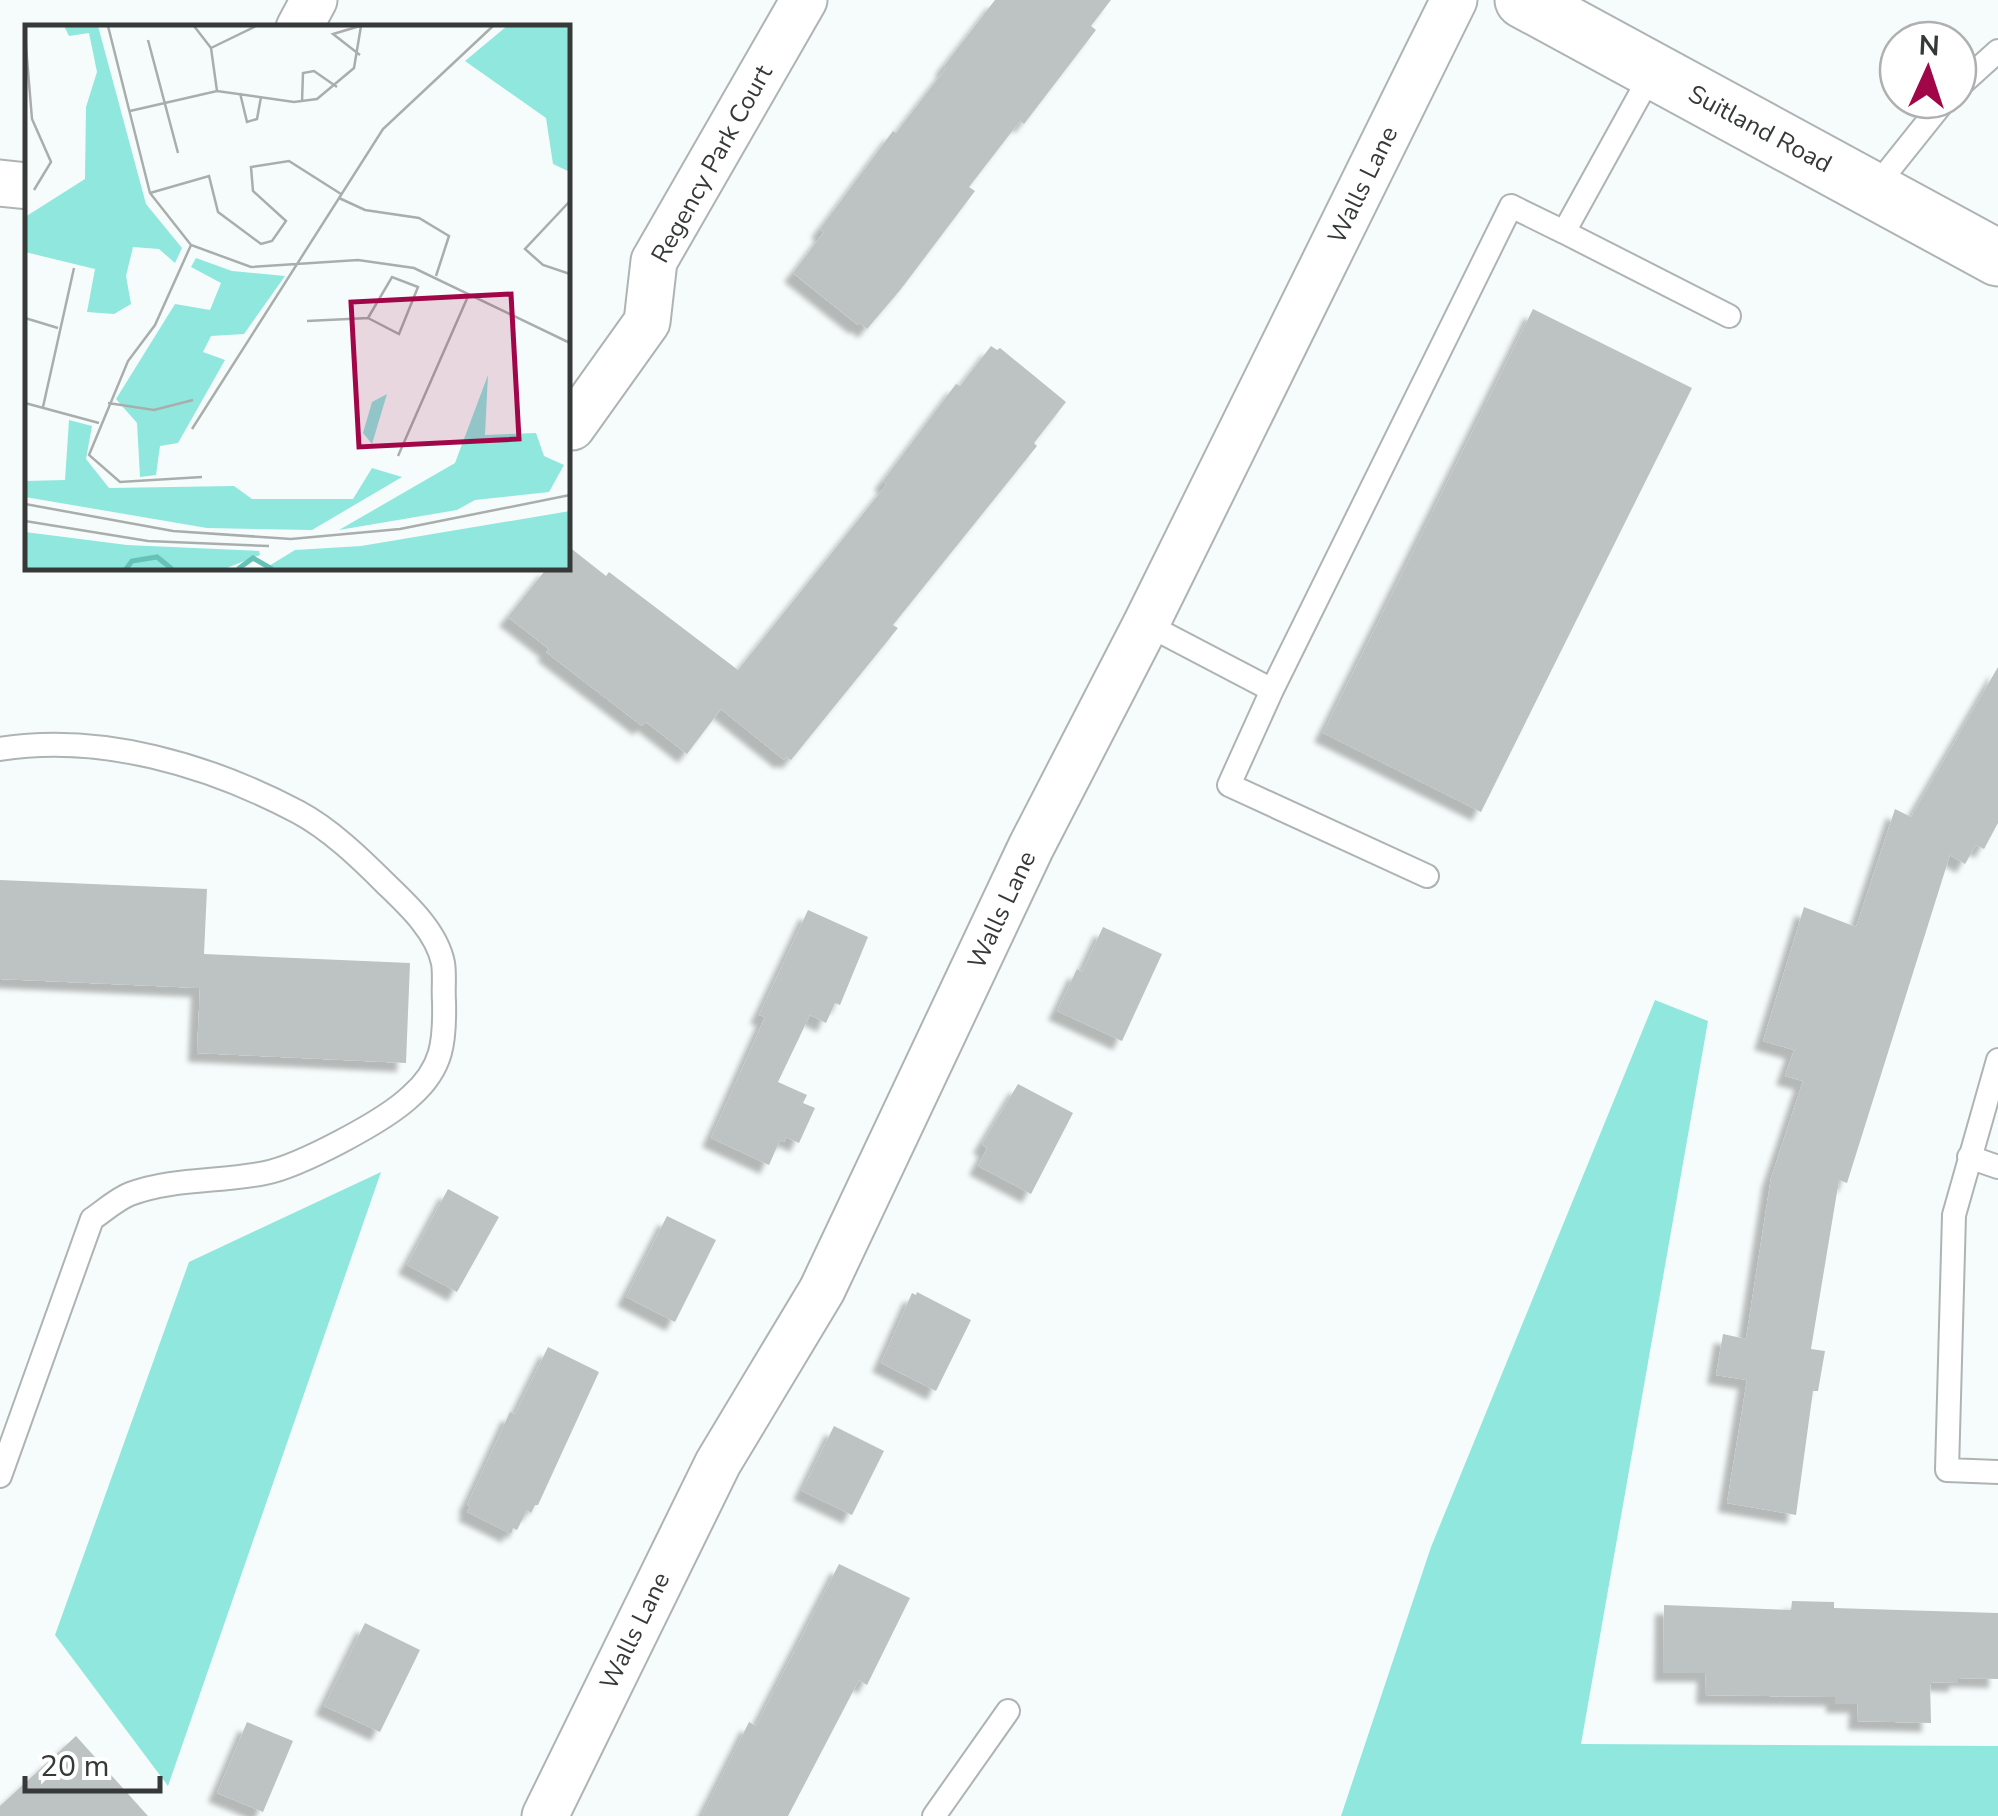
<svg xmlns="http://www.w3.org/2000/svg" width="1998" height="1816" viewBox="0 0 1998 1816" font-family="'Nunito Sans',sans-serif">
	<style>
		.green { fill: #90e7dd }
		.building { fill: #bdc3c2; filter: url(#shadow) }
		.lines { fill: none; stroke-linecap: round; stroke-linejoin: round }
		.service-casing { stroke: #aeb4b3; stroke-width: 26 }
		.minor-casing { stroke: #aeb4b3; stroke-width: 49 }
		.secondary-casing { stroke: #aeb4b3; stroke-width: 59 }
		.service { stroke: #fff; stroke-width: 22 }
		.minor { stroke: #fff; stroke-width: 45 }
		.secondary { stroke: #fff; stroke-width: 55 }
		.labels { text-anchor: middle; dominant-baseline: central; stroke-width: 9; stroke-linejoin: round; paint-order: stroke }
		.street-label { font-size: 25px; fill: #363938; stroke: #fff }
		.inset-river { fill: none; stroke: #66c1b7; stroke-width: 5 }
		.inset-road { fill: none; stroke: #a9aead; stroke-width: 2.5 }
		.view { fill: #a10748; fill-opacity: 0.15; stroke: #a10748; stroke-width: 5 }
		.inset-edge { fill: none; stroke: #363938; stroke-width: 5 }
	</style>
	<defs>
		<filter id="shadow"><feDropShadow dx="-9" dy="9" stdDeviation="2.5" flood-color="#0004"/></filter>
	</defs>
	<rect width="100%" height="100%" fill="#f6fcfb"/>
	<path class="green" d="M 1655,1000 L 1708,1021 L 1581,1744 L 1998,1746 L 1998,1816 L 1341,1816 L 1431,1547 Z
		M 381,1172 L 168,1786 L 55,1635 L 189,1262 Z"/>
	<path class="building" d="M 995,0 L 1111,0 L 1091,26 L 1096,30 L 1024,124 L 1020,121 L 969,187 L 975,191 L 901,289 L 867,329 L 860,323 L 858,325 L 793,273 L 824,232 L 820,229 L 893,131 L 896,133 L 946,68 L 944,66 Z
		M 1533,309 L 1692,388 L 1481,812 L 1323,733 Z
		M 991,346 L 997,350 L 1000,348 L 1066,402 L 1034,443 L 1037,446 L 893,625 L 898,628 L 791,760 L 786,757 L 784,760 L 721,709 L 687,754 L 646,722 L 642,726 L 546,652 L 549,649 L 508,617 L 547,568 L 568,568 L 568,546 L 606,576 L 609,572 L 738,670 L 887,484 L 883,481 L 956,384 L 960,386 Z
		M 1998,667 L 1998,823 L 1984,849 L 1976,845 L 1965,864 L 1950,855 L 1847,1183 L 1839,1180 L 1811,1349 L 1825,1351 L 1818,1391 L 1813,1391 L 1796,1515 L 1727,1503 L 1747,1380 L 1716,1375 L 1723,1334 L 1746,1339 L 1771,1178 L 1803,1081 L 1785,1076 L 1794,1050 L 1763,1041 L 1804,907 L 1856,927 L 1895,809 L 1911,817 Z
		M 0,880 L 207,889 L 204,954 L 410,963 L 406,1063 L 197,1053 L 200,988 L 0,979 Z
		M 808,910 L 868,937 L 840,1005 L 835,1003 L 826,1023 L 810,1015 L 778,1082 L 807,1095 L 803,1103 L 815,1108 L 799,1143 L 786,1137 L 784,1142 L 780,1140 L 769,1165 L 711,1138 L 765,1017 L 759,1015 Z
		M 1103,927 L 1162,954 L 1122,1041 L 1057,1011 L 1077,969 L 1082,972 Z
		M 1018,1084 L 1073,1113 L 1031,1194 L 978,1166 L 987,1148 L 982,1144 Z
		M 448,1189 L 499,1217 L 457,1292 L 407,1265 Z
		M 667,1216 L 716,1240 L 675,1322 L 626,1297 Z
		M 917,1292 L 971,1320 L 936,1391 L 881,1363 L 912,1293 L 916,1295 Z
		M 548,1347 L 599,1372 L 538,1505 L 535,1505 L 531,1513 L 527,1510 L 517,1530 L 513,1528 L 511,1534 L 467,1512 L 470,1506 L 467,1505 L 510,1412 L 515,1414 Z
		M 834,1426 L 884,1451 L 852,1515 L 802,1491 Z
		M 839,1564 L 910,1598 L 867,1685 L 859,1680 L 788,1816 L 702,1816 L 749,1722 L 756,1726 Z
		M 1792,1601 L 1834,1602 L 1834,1608 L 1998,1613 L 1998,1679 L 1958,1678 L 1958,1683 L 1930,1682 L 1931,1723 L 1857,1721 L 1858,1704 L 1835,1704 L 1835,1697 L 1705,1695 L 1706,1673 L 1663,1673 L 1664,1605 L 1791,1610 Z
		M 365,1623 L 420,1650 L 380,1732 L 324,1706 Z
		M 247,1722 L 293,1741 L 263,1812 L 217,1793 Z
		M 76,1736 L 148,1816 L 0,1816 L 0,1806 Z"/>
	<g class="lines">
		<g class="service-casing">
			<path id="service" d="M 1958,87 L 1998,51
				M 1873,190 L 1945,100
				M 1564,232 L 1729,316
				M 1146,624 L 1272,690 L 1511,206 L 1564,232 L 1653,71
				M 1272,690 L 1229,785 L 1427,876
				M 0,749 C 101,733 209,765 298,812 C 330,829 361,859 386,884 C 408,905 437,932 443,963 C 445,975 443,989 444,1001 C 445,1041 443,1068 411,1096 C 385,1121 300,1166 265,1173 C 221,1182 172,1178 130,1194 C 117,1199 104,1211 92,1219 L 0,1476
				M 1998,1060 L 1954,1215 L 1947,1470 L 1998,1472
				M 1969,1157 L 1998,1167
				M 934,1816 L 1008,1711"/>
		</g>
		<g class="minor-casing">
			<path id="minor" d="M 299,28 L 314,0
				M 0,183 L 28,186
				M 568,423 L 572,427 L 647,322 L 654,261 L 804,0
				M 545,1816 L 718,1463 L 822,1290 L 1031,847 L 1146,624 L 1454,0"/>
		</g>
		<g class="secondary-casing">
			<path id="secondary" d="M 1523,0 L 1998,258"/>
		</g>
		<use href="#service" class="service"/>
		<use href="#minor" class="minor"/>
		<use href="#secondary" class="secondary"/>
	</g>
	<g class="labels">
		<g class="street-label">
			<text transform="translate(1760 129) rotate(28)">Suitland Road</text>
			<text transform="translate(712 164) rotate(-61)">Regency Park Court</text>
			<text transform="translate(1363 185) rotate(-64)">Walls Lane</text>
			<text transform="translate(1002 910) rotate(-65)">Walls Lane</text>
			<text transform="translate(635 1631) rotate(-64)">Walls Lane</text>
		</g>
	</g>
	<g transform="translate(25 25)">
		<rect width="545" height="545" fill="#f6fcfb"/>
		<path d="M 39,1 L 73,1 L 121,179 L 157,223 L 150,238 L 134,224 L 108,222 L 101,251 L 106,279 L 89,289 L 62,287 L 70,244 L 0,227 L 0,192 L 60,154 L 61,82 L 72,47 L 64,8 L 44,11 ZM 482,1 L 545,1 L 545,147 L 528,139 L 521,93 L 440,36 ZM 171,233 L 207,246 L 260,251 L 219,309 L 186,311 L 178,327 L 200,335 L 153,418 L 135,421 L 131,450 L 115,452 L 112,398 L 91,374 L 150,279 L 185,285 L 196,258 L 166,242 ZM 463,350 L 460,410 L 511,408 L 519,431 L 539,440 L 524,467 L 450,475 L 432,485 L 314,505 L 430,438 ZM 362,369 L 347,419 L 338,408 L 347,377 ZM 44,395 L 67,401 L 61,434 L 84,463 L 209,461 L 227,474 L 328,474 L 347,443 L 377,452 L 287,505 L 182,503 L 0,472 L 0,456 L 40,455 ZM 545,486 L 545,544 L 239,544 L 270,525 L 336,521 ZM 0,507 L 102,520 L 234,526 L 235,530 L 199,544 L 0,544 Z" fill="#90e7dd"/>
		<path class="inset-river" d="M 101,544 L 107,536 L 132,532 L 147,544M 213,544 L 228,533 L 247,544"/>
		<path class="inset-road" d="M 83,1 L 125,168 L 166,220 L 226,242 L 333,235 L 389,243 L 545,318M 169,1 L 186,23 L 192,66M 335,1 L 308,9 L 335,30M 0,9 L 7,94 L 26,137 L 9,165M 123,15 L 153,128M 186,23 L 231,1M 215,68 L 222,97 L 232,94 L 236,72M 277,77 L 278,48 L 289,46 L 312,62M 105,86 L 192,66 L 269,77 L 292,74 L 329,43 L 336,1M 125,168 L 184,151 L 193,187 L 236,219 L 247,216 L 261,196 L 228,166 L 226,142 L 264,136 L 316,169M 314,173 L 340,185 L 394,193 L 424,211 L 411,251M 545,176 L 500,224 L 518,240 L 545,249M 166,220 L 130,300 L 103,336 L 64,430 L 95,457 L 177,452M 0,293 L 33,303M 282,296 L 343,293 L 367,252 L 393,262 L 374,309 L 343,293M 0,378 L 74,398M 83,378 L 129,385 L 168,375M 18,382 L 49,243M 167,404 L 358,104 L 468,1M 373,431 L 444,269M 0,479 L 148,506 L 266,514 L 375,504 L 545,470M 0,496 L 123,516 L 244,521"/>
		<path class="view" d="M 486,269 L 494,414 L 334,422 L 326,277 Z"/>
		<rect width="545" height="545" class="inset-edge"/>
	</g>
	<g transform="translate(1928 70) rotate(3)"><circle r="48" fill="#ffffff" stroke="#afb0af" stroke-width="2.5"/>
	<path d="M0-8L18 38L0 25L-18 38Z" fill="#a10748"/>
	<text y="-15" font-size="28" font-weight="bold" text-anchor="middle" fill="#363938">N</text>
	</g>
	<path d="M25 1776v15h135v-15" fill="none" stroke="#363938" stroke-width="5"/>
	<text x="40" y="1776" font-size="30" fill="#363938" stroke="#ffffff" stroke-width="8" paint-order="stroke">20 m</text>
</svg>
